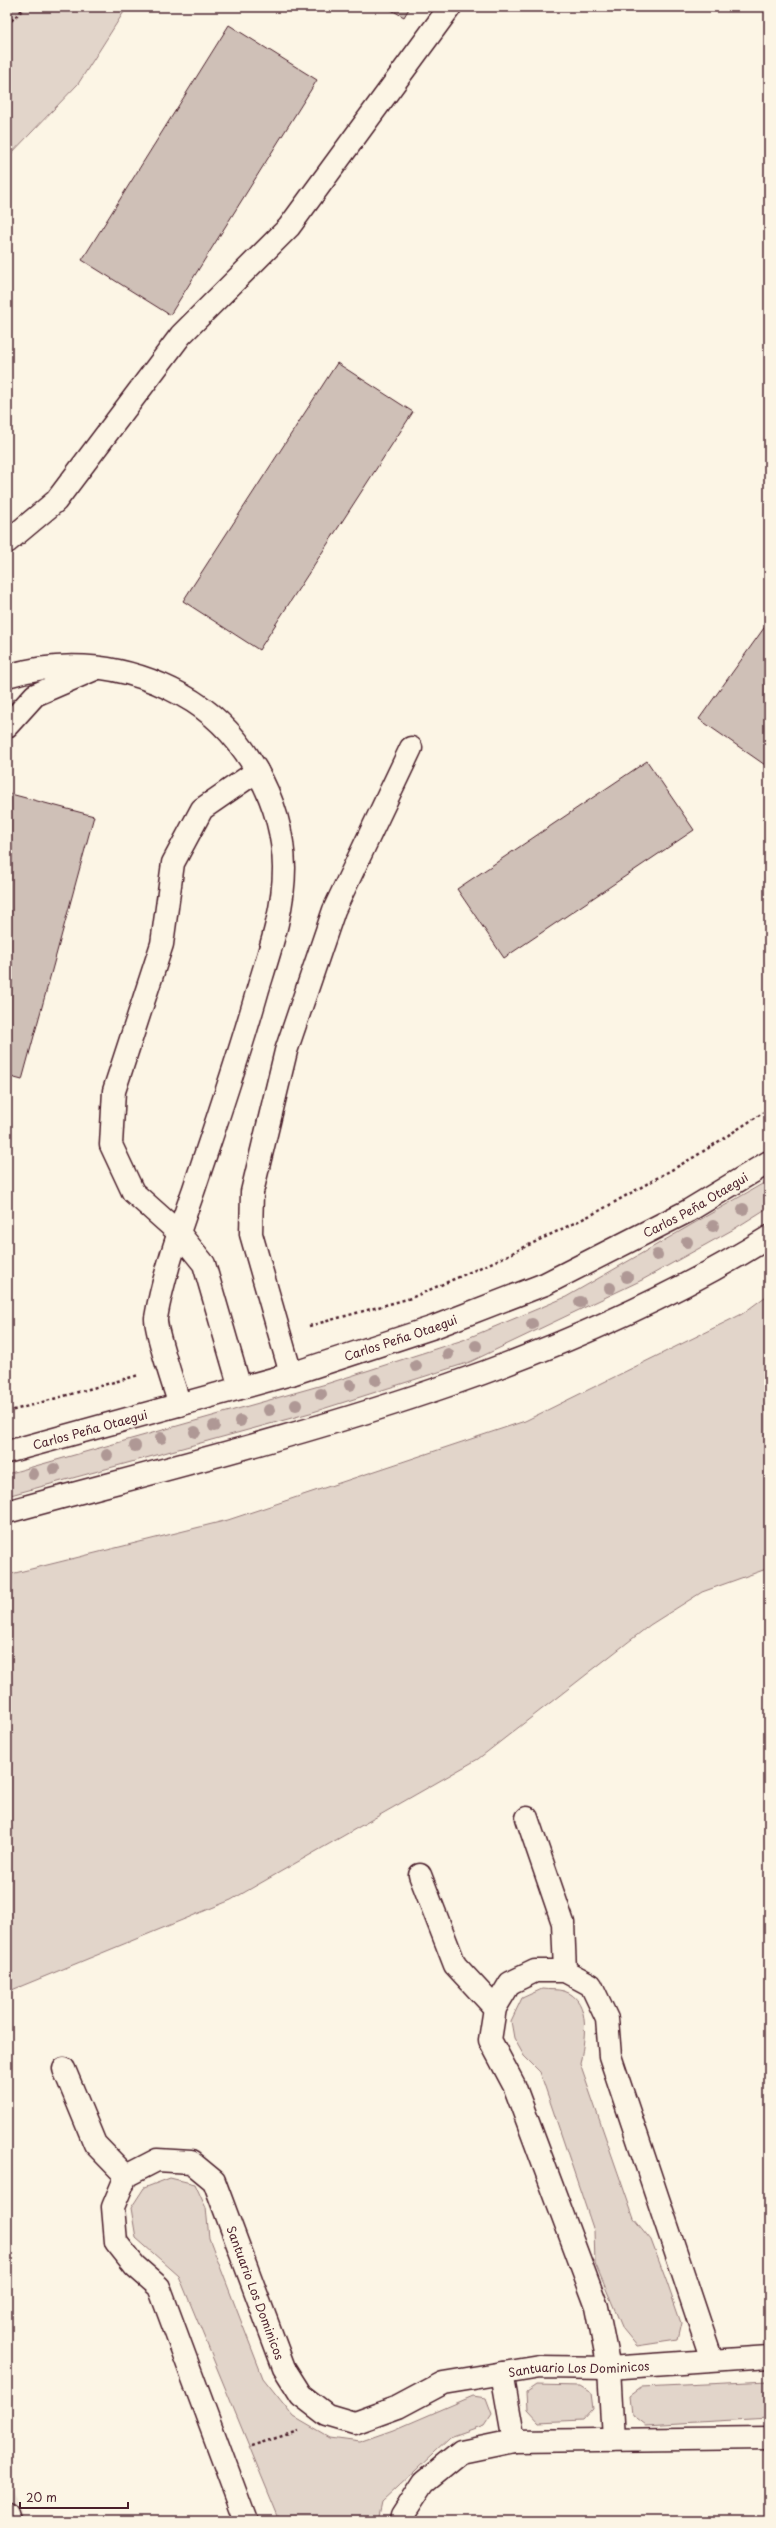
<svg xmlns="http://www.w3.org/2000/svg" width="776" height="2528" viewBox="0 0 776 2528" font-family="'Playpen Sans',sans-serif">
	<style>
		.built { fill: #eee5d7 }
		.green { fill: #e2d5ca; stroke: #967a7a }
		.building { fill: #cfc0b7; stroke: #4a1f2b }
		.lines { fill: none; stroke-linecap: round; stroke-linejoin: round }
		.minor-casing { stroke: #4a1f2b; stroke-width: 25 }
		.path { stroke: #4a1f2b; stroke-width: 2.5; stroke-dasharray: 3 3; stroke-linecap: butt }
		.minor { stroke: #fcf5e5; stroke-width: 22 }
		.tree { fill: #af9895 }
		.labels { text-anchor: middle; dominant-baseline: central; stroke-width: 3; stroke-linejoin: round; paint-order: stroke }
		.street-label { font-size: 12px; fill: #4a1f2b; stroke: #fcf5e5 }
	</style>
	<rect width="100%" height="100%" fill="#fcf5e5"/>
	<filter id="ink" filterUnits="userSpaceOnUse"><feTurbulence type="fractalNoise" baseFrequency=".025" numOctaves="2"/><feDisplacementMap in="SourceGraphic" scale="8" xChannelSelector="R" yChannelSelector="G"/><feConvolveMatrix kernelMatrix="1 2 1 2 8 2 1 2 1" color-interpolation-filters="sRGB"/></filter>
	<g filter="url(#ink)">
		<path class="built" d="M 7,2476 L 24,2521 L 7,2521 Z"/>
		<path class="green" d="M 7,7 L 127,7 L 78,84 L 7,158 Z
			M 769,1180 L 769,1207 L 734,1229 L 642,1280 L 470,1362 L 310,1413 L 7,1496 L 7,1474 L 326,1384 L 463,1340 L 566,1297 Z
			M 769,1294 L 769,1568 L 702,1592 L 650,1625 L 478,1759 L 231,1900 L 7,1992 L 7,1575 L 228,1520 L 525,1421 L 742,1314 Z
			M 542,1989 C 549,1990 557,1989 564,1991 C 593,2000 584,2043 580,2064 L 634,2219 L 651,2240 L 666,2280 L 681,2323 L 677,2340 L 637,2346 L 623,2329 L 595,2263 L 594,2231 L 540,2072 L 524,2056 L 514,2038 L 511,2021 L 522,1998 Z
			M 170,2178 L 195,2184 L 206,2208 L 209,2238 L 263,2378 L 294,2417 L 330,2438 L 360,2442 L 394,2430 L 473,2396 L 486,2398 L 492,2414 L 484,2426 L 450,2438 L 381,2503 L 377,2521 L 280,2521 L 179,2276 L 136,2238 L 131,2208 L 144,2188 Z
			M 769,2381 L 769,2418 L 645,2425 L 632,2415 L 630,2395 L 641,2387 Z
			M 536,2385 L 580,2386 L 591,2393 L 593,2409 L 583,2420 L 539,2422 L 527,2409 L 526,2392 Z"/>
		<path class="building" d="M 386,7 L 410,7 L 404,17 Z
			M 229,25 L 317,80 L 170,315 L 82,260 Z
			M 337,363 L 413,412 L 259,650 L 183,601 Z
			M 769,621 L 769,766 L 768,767 L 699,719 Z
			M 647,761 L 694,830 L 504,958 L 457,889 Z
			M 7,793 L 94,816 L 22,1080 L 7,1076 Z"/>
		<g class="lines">
			<g class="minor-casing">
				<g id="minor">
					<path d="M 7,542 L 56,501 L 181,335 L 289,227 L 450,7"/>
					<path d="M 7,676 C 67,658 127,665 182,695 C 243,728 283,800 284,868 C 284,910 270,950 258,989 C 239,1057 216,1123 194,1189 C 180,1229 163,1276 156,1318 C 155,1329 175,1390 180,1405"/>
					<path d="M 7,726 L 35,695 L 95,669"/>
					<path d="M 291,1374 L 251,1234 L 252,1192 L 286,1051 L 334,910 L 411,748"/>
					<path d="M 240,1388 L 204,1264 L 179,1233 L 133,1192 L 111,1145 L 114,1091 L 162,944 L 173,863 L 202,809 L 257,771"/>
					<path id="s1" d="M 7,1452 L 291,1374 L 434,1327 L 545,1284 L 688,1211 L 769,1162"/>
					<path d="M 7,1512 C 266,1441 538,1381 769,1237"/>
					<path d="M 527,1818 L 563,1923 L 565,1971"/>
					<path d="M 420,1875 L 455,1965 L 495,2008"/>
					<path d="M 64,2069 L 95,2144 L 126,2176"/>
					<path d="M 502,2373 L 514,2441"/>
					<path d="M 613,2440 L 609,2368 L 597,2307 L 514,2085 L 490,2040 L 495,2008 L 510,1983 L 535,1971 L 565,1971 L 591,1985 L 607,2019 L 610,2056 L 712,2360"/>
					<path d="M 7,2515 L 9,2521"/>
					<path id="s2" d="M 246,2521 L 159,2287 L 135,2266 L 116,2242 L 113,2207 L 126,2176 L 157,2160 L 191,2162 L 214,2181 L 284,2368 L 301,2395 L 327,2415 L 354,2423 L 398,2407 L 443,2383 L 540,2367 L 609,2368 L 769,2357"/>
					<path d="M 401,2521 L 402,2516 L 424,2482 L 461,2452 L 514,2441 L 769,2438"/>
				</g>
			</g>
			<path class="path" d="M 7,25 L 25,7
				M 309,1326 L 411,1298 L 502,1258 L 599,1211 L 696,1156 L 769,1109
				M 7,1412 L 139,1375
				M 251,2446 L 298,2431"/>
			<use href="#minor" class="minor"/>
		</g>
		<g class="tree">
			<circle cx="743" cy="1209" r="6"/>
			<circle cx="713" cy="1226" r="6"/>
			<circle cx="687" cy="1242" r="6"/>
			<circle cx="657" cy="1255" r="6"/>
			<circle cx="627" cy="1277" r="6"/>
			<circle cx="610" cy="1288" r="6"/>
			<circle cx="580" cy="1302" r="6"/>
			<circle cx="532" cy="1324" r="6"/>
			<circle cx="476" cy="1346" r="6"/>
			<circle cx="448" cy="1354" r="6"/>
			<circle cx="416" cy="1366" r="6"/>
			<circle cx="376" cy="1380" r="6"/>
			<circle cx="350" cy="1385" r="6"/>
			<circle cx="321" cy="1394" r="6"/>
			<circle cx="296" cy="1405" r="6"/>
			<circle cx="269" cy="1410" r="6"/>
			<circle cx="240" cy="1421" r="6"/>
			<circle cx="214" cy="1426" r="6"/>
			<circle cx="195" cy="1432" r="6"/>
			<circle cx="161" cy="1438" r="6"/>
			<circle cx="135" cy="1446" r="6"/>
			<circle cx="107" cy="1455" r="6"/>
			<circle cx="54" cy="1469" r="6"/>
			<circle cx="33" cy="1474" r="6"/>
		</g>
	</g>
	<g class="labels">
		<g class="street-label">
			<text stroke="none"><textPath href="#s1" startOffset="734">Carlos Peña Otaegui</textPath></text>
			<text stroke="none"><textPath href="#s1" startOffset="410">Carlos Peña Otaegui</textPath></text>
			<text stroke="none"><textPath href="#s1" startOffset="86">Carlos Peña Otaegui</textPath></text>
			<text stroke="none"><textPath href="#s2" startOffset="599">Santuario Los Dominicos</textPath></text>
			<text stroke="none"><textPath href="#s2" startOffset="1007">Santuario Los Dominicos</textPath></text>
		</g>
	</g>
	<rect width="776" height="2528" fill="none" stroke="#fcf5e5" stroke-width="24"/>
	<rect x="12" y="12" width="752" height="2504" fill="none" stroke="#4a1f2b" stroke-width="1.5" filter="url(#ink)"/>
	<path d="M20 2502v6h108v-6" fill="none" stroke="#4a1f2b" stroke-width="2"/>
	<text x="26" y="2502" font-size="12" fill="#4a1f2b" stroke="#fcf5e5" stroke-width="3" paint-order="stroke">20 m</text>
</svg>
